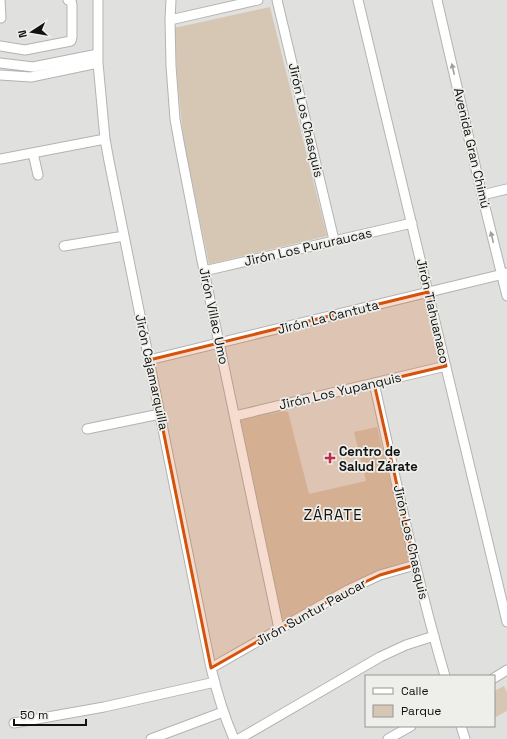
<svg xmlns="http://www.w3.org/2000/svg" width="507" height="739" viewBox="0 0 507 739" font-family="'Space Grotesk',sans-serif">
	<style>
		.green { fill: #d6c7b4 }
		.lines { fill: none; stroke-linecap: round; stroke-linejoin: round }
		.minor-casing { stroke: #b3b3b0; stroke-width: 11 }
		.minor { stroke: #fff; stroke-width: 9 }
		.oneway { fill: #a0a0a0 }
		.marked { fill: #d3520c; fill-opacity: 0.2; stroke: #d3520c; stroke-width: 3; stroke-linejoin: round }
		.poi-dot { fill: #bc2b4b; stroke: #eeeeeb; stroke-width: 1.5 }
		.labels { text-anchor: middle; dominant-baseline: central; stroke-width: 3.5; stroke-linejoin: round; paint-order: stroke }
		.street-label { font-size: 13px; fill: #121211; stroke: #eeeeeb }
		.poi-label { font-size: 13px; font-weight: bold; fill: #121211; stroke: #eeeeeb; text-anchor: start }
		.quarter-label { font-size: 15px; letter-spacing: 1px; fill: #121211; stroke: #eeeeeb }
	</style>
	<rect width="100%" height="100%" fill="#e0e1de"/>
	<path class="green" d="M 270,7 L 327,236 L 209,264 L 184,144 L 178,86 L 174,28 Z
		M 285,411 L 288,412 L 309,494 L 366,481 L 354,432 L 377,427 L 410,561 L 368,575 L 282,623 L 239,420 Z
		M 504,686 L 507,692 L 507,711 L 494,718 L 494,691 Z"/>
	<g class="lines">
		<g class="minor-casing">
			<path id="minor" d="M 98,0 L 98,63 L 105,139 L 109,161 L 211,668 C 217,693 224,716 234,739
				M 171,0 L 170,20 L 171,66 L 175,119 L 180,147 L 204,271 L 279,629
				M 277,0 L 334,240
				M 358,0 L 507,622
				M 437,0 L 482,195 L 507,296
				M 0,18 L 1,18 L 0,0
				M 170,20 L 258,0
				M 0,46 L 25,50 L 71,41 L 72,37 L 72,5 L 71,1 L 68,0
				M 0,63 L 33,67 L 98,54
				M 0,75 L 31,77 L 98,63
				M 33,153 L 38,175
				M 1,159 L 105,139
				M 482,195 L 507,189
				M 64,246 L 124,236
				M 204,271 L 412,223
				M 149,360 L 507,273
				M 374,383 C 396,481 417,580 445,676
				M 235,416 L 446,366
				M 87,429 L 160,414
				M 211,668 L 348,590 L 380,575 L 415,565
				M 494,678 L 507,670
				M 14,723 L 104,707 L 215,682
				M 461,726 L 465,739
				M 151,739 L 223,712
				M 239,739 L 380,657 L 406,645 L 434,636
				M 388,739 L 411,726"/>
		</g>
		<use href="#minor" class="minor"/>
	</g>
	<defs><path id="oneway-solid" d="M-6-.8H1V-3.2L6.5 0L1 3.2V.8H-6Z"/></defs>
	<g class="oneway">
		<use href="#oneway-solid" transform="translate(453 69) rotate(-103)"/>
		<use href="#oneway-solid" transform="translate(492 237) rotate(-104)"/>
	</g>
	<path class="marked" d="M 428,292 L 446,366 L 374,383 L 415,565 L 380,575 L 348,590 L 211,668 L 149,360 Z"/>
	<path class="poi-dot" d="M328 452h4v4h4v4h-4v4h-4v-4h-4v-4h4z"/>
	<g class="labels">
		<g class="street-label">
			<text transform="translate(306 120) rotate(77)">Jirón Los Chasquis</text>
			<text transform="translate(472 148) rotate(77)">Avenida Gran Chimú</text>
			<text transform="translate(308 247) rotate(-13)">Jirón Los Pururaucas</text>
			<text transform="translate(433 311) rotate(77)">Jirón Tiahuanaco</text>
			<text transform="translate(214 316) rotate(78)">Jirón Villac Umo</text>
			<text transform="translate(328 317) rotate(-14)">Jirón La Cantuta</text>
			<text transform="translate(152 372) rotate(78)">Jirón Cajamarquilla</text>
			<text transform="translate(340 391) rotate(-13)">Jirón Los Yupanquis</text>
			<text transform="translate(411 542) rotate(77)">Jirón Los Chasquis</text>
			<text transform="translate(311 612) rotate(-29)">Jirón Suntur Paucar</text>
		</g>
		<g class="poi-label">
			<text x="339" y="451">Centro de<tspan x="339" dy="15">Salud Zárate</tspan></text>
		</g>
		<g class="quarter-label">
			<text x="333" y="514">ZÁRATE</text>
		</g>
	</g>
	<rect x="365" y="675" width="130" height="52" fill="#eeeeeb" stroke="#969694"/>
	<rect x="373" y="688" width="20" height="6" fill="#ffffff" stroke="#969694"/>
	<text x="401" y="695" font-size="12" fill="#121211">Calle</text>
	<rect x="373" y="705" width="20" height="12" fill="#d6c7b4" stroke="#969694"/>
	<text x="401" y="715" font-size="12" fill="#121211">Parque</text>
	<g transform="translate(32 32) rotate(258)" stroke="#eeeeeb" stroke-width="3" paint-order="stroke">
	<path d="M0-3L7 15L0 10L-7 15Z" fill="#121211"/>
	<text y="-6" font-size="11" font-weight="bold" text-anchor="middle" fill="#121211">N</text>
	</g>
	<path d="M14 719v6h72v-6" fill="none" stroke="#121211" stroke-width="2"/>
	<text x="20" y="719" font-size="12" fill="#121211" stroke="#eeeeeb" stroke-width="3" paint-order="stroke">50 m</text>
</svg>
